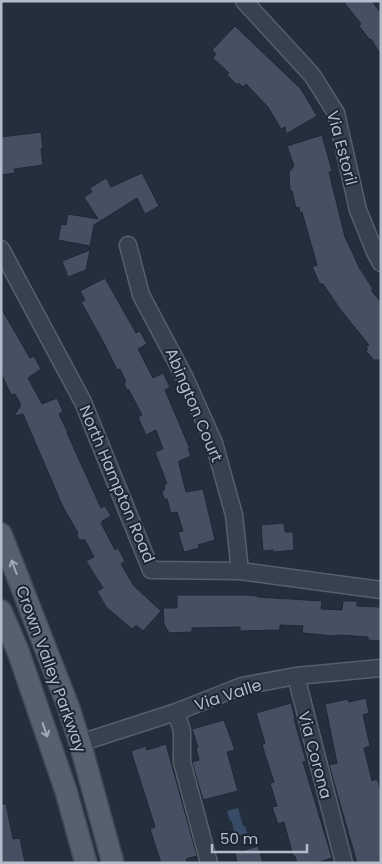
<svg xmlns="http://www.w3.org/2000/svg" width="382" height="864" viewBox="0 0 382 864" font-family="Poppins,sans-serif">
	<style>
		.water { fill: #394c67 }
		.building { fill: #455162; stroke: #1f2835 }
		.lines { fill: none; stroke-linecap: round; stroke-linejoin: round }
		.minor-casing { stroke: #565f6c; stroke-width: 19 }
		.major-casing { stroke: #414a57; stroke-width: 24 }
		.minor { stroke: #38414e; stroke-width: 16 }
		.major { stroke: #56606e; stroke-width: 21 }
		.oneway { stroke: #a1aab7 }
		.labels { text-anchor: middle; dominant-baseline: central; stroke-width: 4; stroke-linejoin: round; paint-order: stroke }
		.street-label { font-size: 16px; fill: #b4bcc9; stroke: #1d2633 }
	</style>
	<rect width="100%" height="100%" fill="#242f3e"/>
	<path class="water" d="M 238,808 L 243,826 L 245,826 L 247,833 L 235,837 L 232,821 L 230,821 L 227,811 Z"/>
	<path class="building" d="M 343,1 L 372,1 L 381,13 L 381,55 L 371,39 L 370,40 L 359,26 L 361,24 Z
		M 235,26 L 301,89 L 317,116 L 286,134 L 285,127 L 281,129 L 268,107 L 246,84 L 243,87 L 240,84 L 236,84 L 227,75 L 229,73 L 213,58 L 216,54 L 212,50 Z
		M 41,132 L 43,149 L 41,149 L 43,165 L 14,169 L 15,173 L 1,175 L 1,137 Z
		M 322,135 L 332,171 L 329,172 L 345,237 L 360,269 L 373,289 L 371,290 L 381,302 L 381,360 L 374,360 L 366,351 L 368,349 L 366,347 L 369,345 L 340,309 L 323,284 L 320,284 L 312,267 L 317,265 L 302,212 L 300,213 L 299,207 L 296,208 L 292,191 L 290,191 L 289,172 L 294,166 L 287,146 Z
		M 142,173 L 159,206 L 145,214 L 137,198 L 94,225 L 90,246 L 58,240 L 61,224 L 66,225 L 68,214 L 98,219 L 84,197 L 92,192 L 90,188 L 106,178 L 111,187 Z
		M 90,250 L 86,270 L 68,277 L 62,261 Z
		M 105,278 L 136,333 L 140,331 L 147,344 L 138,349 L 153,378 L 163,373 L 170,387 L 165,390 L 190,449 L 188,449 L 191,456 L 179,461 L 179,464 L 186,492 L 203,489 L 215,540 L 198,545 L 199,548 L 184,552 L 178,532 L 183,531 L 177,512 L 171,513 L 167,499 L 164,499 L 162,492 L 165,489 L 164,484 L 167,484 L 155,452 L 163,449 L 156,430 L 146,435 L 138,417 L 142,415 L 129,390 L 127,390 L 124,384 L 126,381 L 120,369 L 117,370 L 106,347 L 81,302 L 85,300 L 80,291 Z
		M 1,308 L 30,358 L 34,356 L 41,369 L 28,378 L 42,404 L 57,398 L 63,411 L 59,414 L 68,433 L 67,433 L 101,508 L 105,506 L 111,516 L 102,521 L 103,522 L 101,523 L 115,550 L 118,548 L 125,561 L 121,564 L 134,586 L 161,611 L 143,631 L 136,625 L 132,629 L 106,607 L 97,591 L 103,588 L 86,561 L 94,557 L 85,540 L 80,540 L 77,536 L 78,533 L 63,507 L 23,414 L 14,416 L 21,405 L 15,394 L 11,395 L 1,373 Z
		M 284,523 L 285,532 L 293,532 L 294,550 L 274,552 L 273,550 L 263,551 L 261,525 Z
		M 177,595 L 247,595 L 258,596 L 258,597 L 322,601 L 321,609 L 342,610 L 343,601 L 357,601 L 357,606 L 379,607 L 381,609 L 381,641 L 368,640 L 368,637 L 339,635 L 333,636 L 302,633 L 303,626 L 280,625 L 280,630 L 240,631 L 240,627 L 192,628 L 192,632 L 169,633 L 164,624 L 163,608 L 177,608 Z
		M 366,698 L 369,713 L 363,715 L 370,746 L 364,748 L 372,781 L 377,779 L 381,791 L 381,863 L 357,863 L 329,765 L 337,763 L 325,704 L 348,699 L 349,702 Z
		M 291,703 L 295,718 L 294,719 L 306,761 L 303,762 L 332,858 L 316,863 L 297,863 L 295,856 L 293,856 L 284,822 L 278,824 L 272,807 L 277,806 L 270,783 L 274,782 L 262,745 L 265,743 L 256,713 Z
		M 224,720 L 235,750 L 227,752 L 238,791 L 203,800 L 192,762 L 199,760 L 196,748 L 198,747 L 192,729 Z
		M 166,744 L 197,856 L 186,859 L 188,863 L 161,863 L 150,829 L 155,827 L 131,751 L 146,746 L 147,750 Z
		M 1,804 L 6,804 L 13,839 L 20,838 L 25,863 L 1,863 Z
		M 258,846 L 263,863 L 237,863 L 235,853 Z"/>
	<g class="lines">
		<g class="minor-casing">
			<path id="minor" d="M 244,1 L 312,75 L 336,113 L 358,210 L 375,252 L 381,263
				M 128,245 L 141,295 L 185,378 L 214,443 L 234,515 L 240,571
				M 1,249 L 83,402 L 151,570 L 240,571 L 381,590
				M 296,676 L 344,863
				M 176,712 L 182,731 L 182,762 L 209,863
				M 80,743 L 176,712 L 242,686 L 296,676 L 381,668"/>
		</g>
		<g class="major-casing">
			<path id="major" d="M 1,534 L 68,706 L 80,743 L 113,863
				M 1,611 L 18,651 L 66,791 L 86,863"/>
		</g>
		<use href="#minor" class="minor"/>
		<use href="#major" class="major"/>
	</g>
	<defs><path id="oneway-shaft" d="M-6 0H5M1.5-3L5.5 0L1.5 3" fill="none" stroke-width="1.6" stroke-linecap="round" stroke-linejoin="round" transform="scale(1.25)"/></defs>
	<g class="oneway">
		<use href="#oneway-shaft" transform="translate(14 567) rotate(-111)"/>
		<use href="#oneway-shaft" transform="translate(45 730) rotate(71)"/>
	</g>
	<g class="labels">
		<g class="street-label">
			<text transform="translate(342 148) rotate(75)">Via Estoril</text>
			<text transform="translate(194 405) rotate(67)">Abington Court</text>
			<text transform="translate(117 484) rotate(67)">North Hampton Road</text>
			<text transform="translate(51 669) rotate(70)">Crown Valley Parkway</text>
			<text transform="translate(228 695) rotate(-18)">Via Valle</text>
			<text transform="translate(315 755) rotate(75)">Via Corona</text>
		</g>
	</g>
	<rect width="382" height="864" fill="none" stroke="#b4bcc9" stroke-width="5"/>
	<path d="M212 844v8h95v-8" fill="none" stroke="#b4bcc9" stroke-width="2.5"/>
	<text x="220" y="844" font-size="15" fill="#b4bcc9" stroke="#1d2633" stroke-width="4" paint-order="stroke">50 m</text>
</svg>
